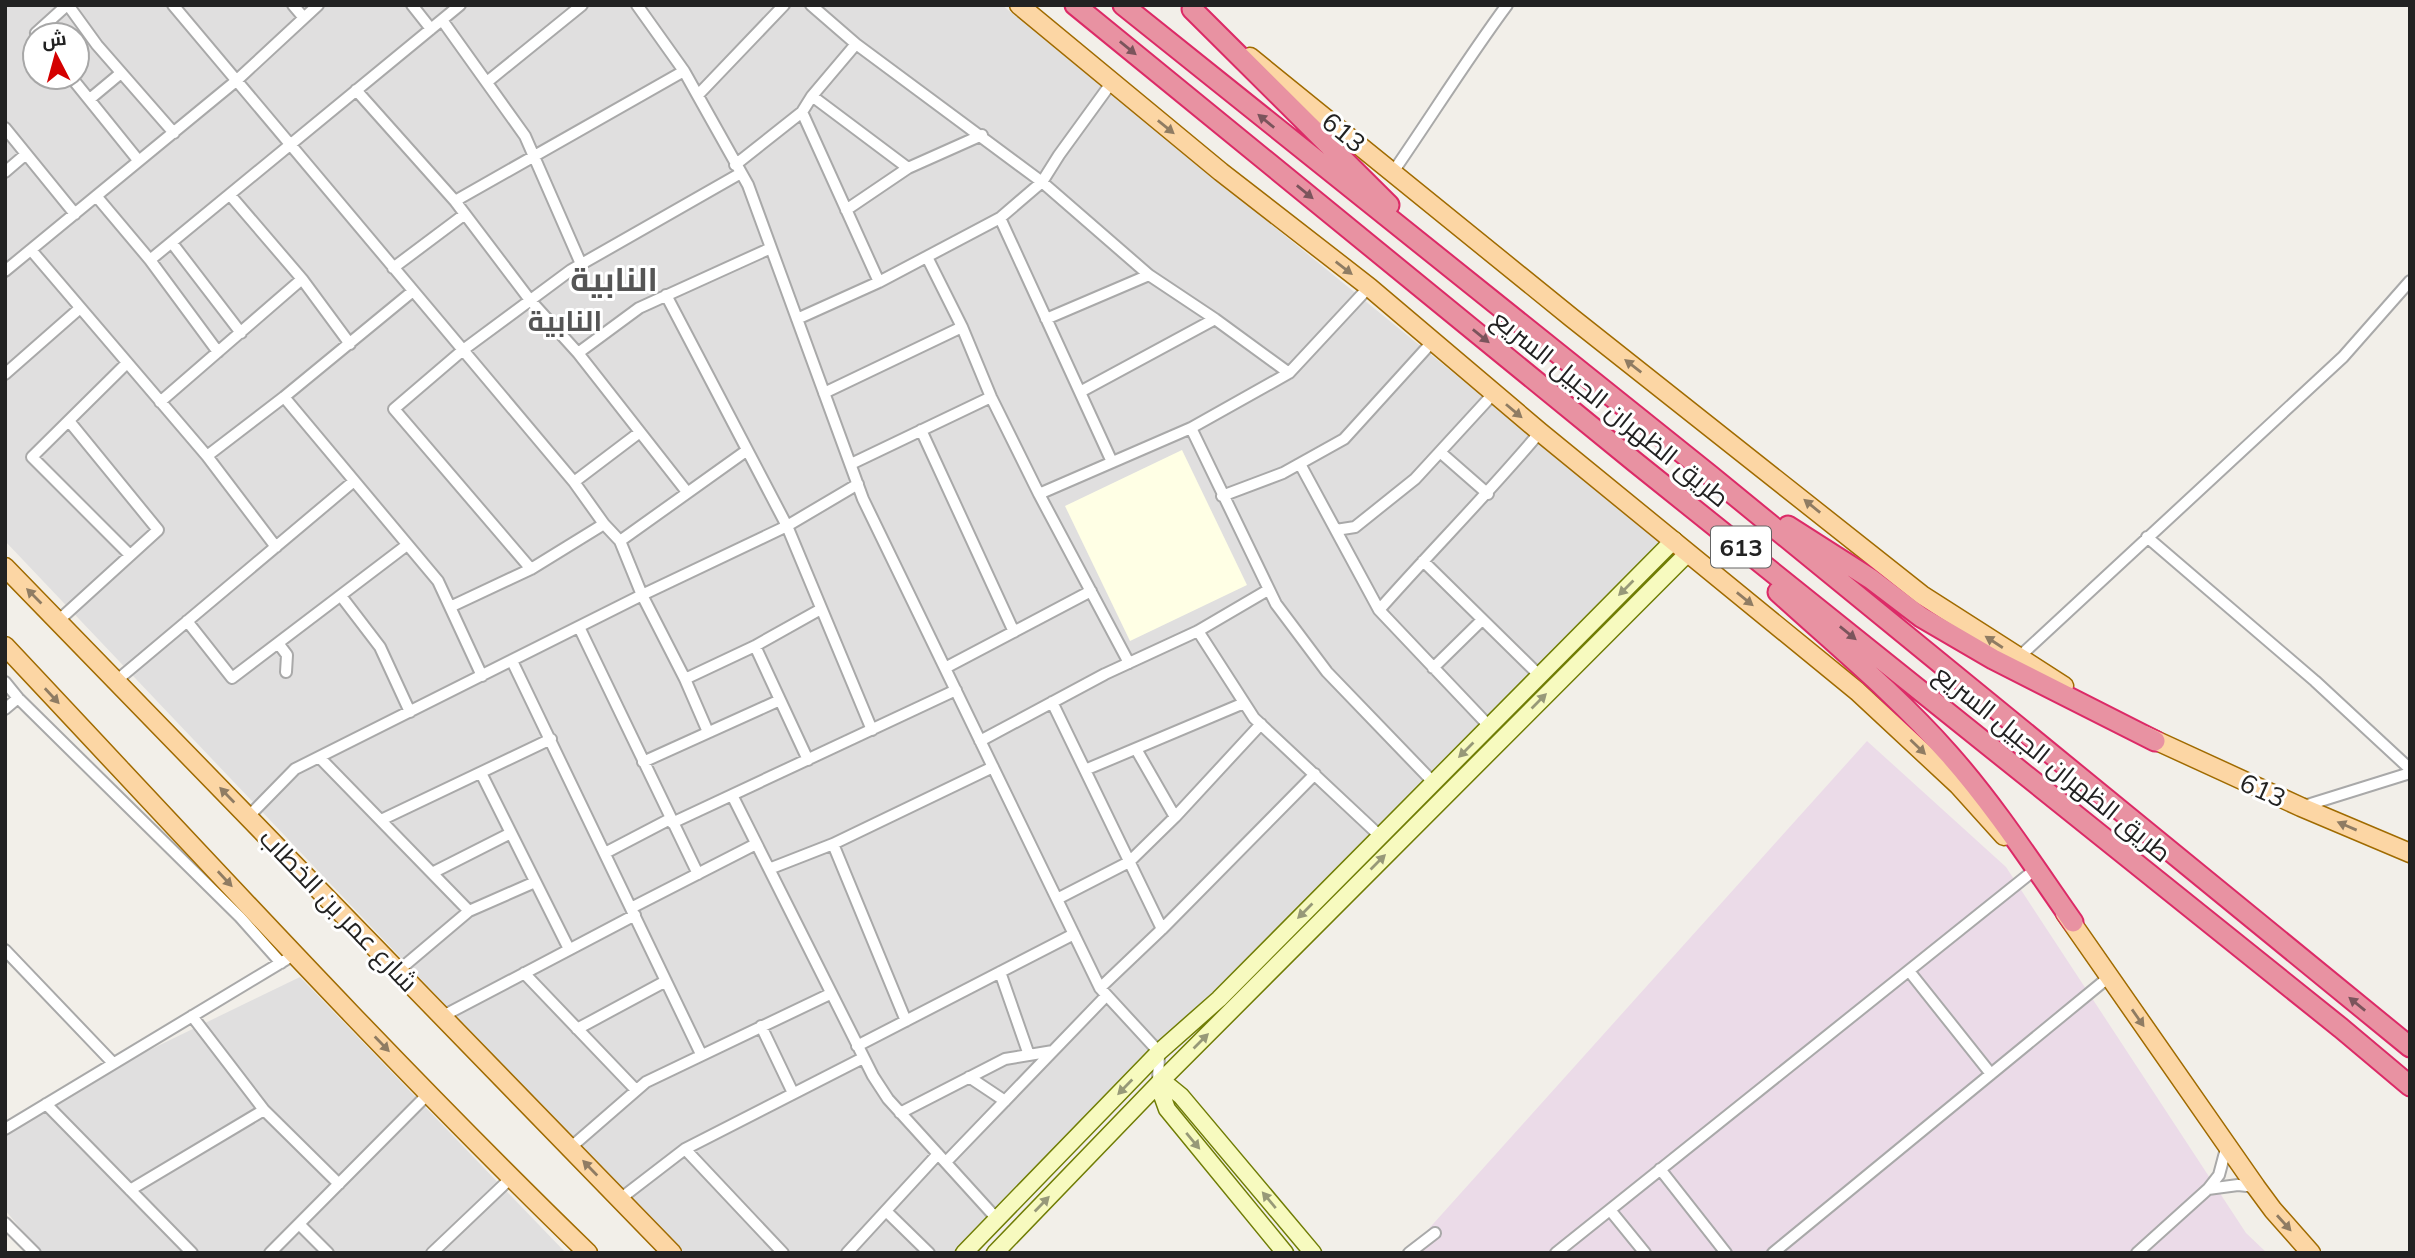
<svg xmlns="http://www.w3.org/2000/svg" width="2415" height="1258" viewBox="0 0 2415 1258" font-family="Mulish,Cairo,sans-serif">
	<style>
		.residential { fill: #e0dfdf; fill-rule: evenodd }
		.industrial { fill: #ebdbe8 }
		.education { fill: #ffffe5 }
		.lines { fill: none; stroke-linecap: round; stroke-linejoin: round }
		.street-casing { stroke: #a9a9a9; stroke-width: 14 }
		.secondary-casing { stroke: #707d05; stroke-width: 19 }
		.primary-casing { stroke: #a06b00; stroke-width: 21 }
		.highway-casing { stroke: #dc2a67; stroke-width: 23 }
		.street { stroke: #fff; stroke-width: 10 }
		.secondary { stroke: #f7fabf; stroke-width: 16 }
		.primary { stroke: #fcd6a4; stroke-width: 18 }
		.highway { stroke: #e892a2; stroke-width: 19 }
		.oneway { fill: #7b545c }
		.oneway2 { fill: #8f7c63 }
		.oneway3 { fill: #979978 }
		.labels { text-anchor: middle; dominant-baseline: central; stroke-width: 6; stroke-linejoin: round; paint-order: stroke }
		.shield { fill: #fff; stroke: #646464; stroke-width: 2 }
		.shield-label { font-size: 24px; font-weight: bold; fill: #222 }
		.street-label { font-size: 26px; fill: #222; stroke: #fff }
		.neighbourhood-label { font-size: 28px; font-weight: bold; fill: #555; stroke: #fff }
		.district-label { font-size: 33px; font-weight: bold; fill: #555; stroke: #fff }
	</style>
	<rect width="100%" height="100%" fill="#f2efe9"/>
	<path class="residential" d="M 5,5 L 1002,5 L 1661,542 L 953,1253 L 681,1253 L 5,541 ZM 35,35 L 77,35 L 77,77 L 35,77 Z
		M 300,977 L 566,1253 L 41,1253 L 5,1210 L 5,1135 L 137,1056 Z"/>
	<path class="industrial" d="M 1867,741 L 2006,867 L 2246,1233 L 2267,1253 L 1407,1253 Z"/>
	<path class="education" d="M 1182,450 L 1247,585 L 1130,641 L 1065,506 Z"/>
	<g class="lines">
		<g class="street-casing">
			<path id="street" d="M 68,5 L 97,45 L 174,133
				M 173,5 L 574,482 L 604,524 L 620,541 L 642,595 L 685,679 L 708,732
				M 293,5 L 304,18
				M 412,5 L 431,29
				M 637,5 L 684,71 L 748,185 L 863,499 L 1100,988 L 1159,1052 L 1158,1084
				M 811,5 L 856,44 L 1042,182 L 1149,275 L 1215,319 L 1289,373
				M 442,20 L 525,136 L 581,264
				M 37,35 L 36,33 L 67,5
				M 71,77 L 138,160
				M 487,82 L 582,5
				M 356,90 L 455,201 L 530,300 L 578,353 L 687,492
				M 698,95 L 784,5
				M 812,96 L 908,168
				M 91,98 L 121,73
				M 802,112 L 879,282
				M 5,128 L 75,214
				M 735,165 L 802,112 L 812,96 L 856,44
				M 5,172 L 26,154
				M 1393,172 C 1431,117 1467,59 1507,5
				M 230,195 L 302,279 L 350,344
				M 97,197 L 150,260 L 218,352
				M 455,201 L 684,71
				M 846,210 L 908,168 L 982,135
				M 1000,218 L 1112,462
				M 172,243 L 241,333
				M 31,250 L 207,456 L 276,547
				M 927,257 L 962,327 L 991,397 L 1039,494 L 1129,663
				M 150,260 L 460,5
				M 393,268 L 465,214
				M 5,271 L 236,81 L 318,5
				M 666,295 L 787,526 L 872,730
				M 797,319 L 879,282 L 1000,218 L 1042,182 L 1059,155 L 1112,82
				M 1046,319 L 1149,275
				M 578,353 L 639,308 L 771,248
				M 127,363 L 32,457 L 130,555
				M 5,374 L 79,309
				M 1080,392 L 1215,319
				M 824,393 L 962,327
				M 284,397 L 438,581 L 482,676
				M 160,402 L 302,279
				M 1191,428 L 1276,604 L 1327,672 L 1433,782
				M 921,430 L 1014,632
				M 1440,452 L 1488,494
				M 207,456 L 284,397 L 413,291
				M 851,464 L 991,397
				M 1300,464 L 1379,610 L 1489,726
				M 574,482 L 640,432
				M 1039,494 L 1191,428 L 1289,373 L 1369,287
				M 1222,496 L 1283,473 L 1344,439 L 1433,341
				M 1336,530 L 1355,527 L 1415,479 L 1494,393
				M 2147,537 L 2315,681 L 2410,769
				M 620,541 L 746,451
				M 1423,561 L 1539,675
				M 531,569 L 394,409 L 463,350 L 571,270 L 741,173
				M 341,596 L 380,647 L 410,712
				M 450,607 L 531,569 L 604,524
				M 1379,610 C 1432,550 1488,494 1540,432
				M 58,621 L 158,530 L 69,421
				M 187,621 L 232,678 L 407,545
				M 579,627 L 698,874
				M 1198,631 L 1254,718 L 1380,836
				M 278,643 L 287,655 L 286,672
				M 755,646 L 808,760
				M 2018,658 L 2343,357 L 2410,281
				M 512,661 L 701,1054
				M 945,668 L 1091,591
				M 1433,668 L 1482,620
				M 685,679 L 755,646 L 821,609
				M 116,681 L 354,481
				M 5,682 L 18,698
				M 1052,702 L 1162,929
				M 5,709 L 18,698 L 240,917 L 281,963
				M 980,741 L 1105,674 L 1198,631 L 1268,590
				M 1136,749 L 1175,817
				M 319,757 L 469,911
				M 643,762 L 780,700
				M 1085,770 L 1244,703
				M 481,773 L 569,949
				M 732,795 L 873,1076 L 888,1099 L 997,1219
				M 2301,807 L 2410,773
				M 248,817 L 295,769 L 642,595 L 787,526 L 858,484
				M 381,820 L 551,739
				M 672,823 L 956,690
				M 833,844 L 906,1021
				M 605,853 L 670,819
				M 769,869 L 833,844 L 993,767
				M 432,873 L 511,833
				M 1057,899 L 1129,862 L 1175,817 L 1261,724
				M 631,908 L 756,844
				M 5,950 L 113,1063
				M 398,971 L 469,911 L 535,882
				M 1909,971 L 1991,1074
				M 1000,972 L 1029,1055
				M 524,973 L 636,1090
				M 1100,988 L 1162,929 L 1315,774
				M 192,1016 L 264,1110 L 339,1184
				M 443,1016 L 635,915
				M 761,1026 L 793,1093
				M 577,1029 L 666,981
				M 857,1046 L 1074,934
				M 969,1077 L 1005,1101
				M 46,1104 L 192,1253
				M 900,1113 L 1005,1059 L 1053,1051
				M 5,1129 L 287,959
				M 2227,1145 L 2219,1175 L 2208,1189 L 2238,1185 L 2256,1187
				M 570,1148 L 646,1082 L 830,994
				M 685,1149 L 783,1253
				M 946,1162 L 1106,996
				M 1660,1169 L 1726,1253
				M 130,1190 L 264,1110
				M 620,1199 L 685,1149 L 863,1058
				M 1610,1210 L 1645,1253
				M 886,1211 L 929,1253
				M 5,1223 L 35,1253
				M 299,1224 L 328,1253
				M 270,1253 L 429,1093
				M 432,1253 L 511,1178
				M 847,1253 L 938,1154
				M 1409,1253 L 1435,1233
				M 1556,1253 L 2032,872
				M 1773,1253 L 2109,977
				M 2137,1253 L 2208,1189"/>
		</g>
		<g class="secondary-casing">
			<path id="secondary" d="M 964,1253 L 1159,1052 L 1219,999 L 1674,540
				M 995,1253 L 1158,1084 L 1688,553
				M 1285,1253 L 1167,1109 L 1158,1084 L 1170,1087 L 1181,1096 L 1313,1253"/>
		</g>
		<g class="primary-casing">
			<path id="primary" d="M 1019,5 L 1221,172 L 1369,287 L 1540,432 L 1857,691 L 1958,785 L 2004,836
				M 1250,57 L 1572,318 L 1922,595 L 2064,686
				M 5,567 L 672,1253
				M 5,646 C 197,850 387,1058 588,1253
				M 2144,735 L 2301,807 L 2410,853
				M 2065,913 L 2256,1187 L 2273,1210 L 2311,1253"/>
		</g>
		<g class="highway-casing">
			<path id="highway" d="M 1075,5 L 1635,462 L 2341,1028 L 2410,1086
				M 1123,5 L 1711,476 L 2410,1047
				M 1192,9 L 1389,205
				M 1788,526 L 1871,579 L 1921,617 L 1993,659 L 2155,741
				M 1778,592 C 1835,644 1897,695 1949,754 C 1995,806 2033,865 2073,922"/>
		</g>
		<use href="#street" class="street"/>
		<use href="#secondary" class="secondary"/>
		<use href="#primary" class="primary"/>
		<use href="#highway" class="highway"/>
	</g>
	<defs><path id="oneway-solid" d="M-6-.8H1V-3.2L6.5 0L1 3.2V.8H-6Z" transform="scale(1.75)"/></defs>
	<g class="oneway">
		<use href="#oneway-solid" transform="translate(1128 48) rotate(39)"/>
		<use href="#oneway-solid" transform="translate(1266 121) rotate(-141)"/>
		<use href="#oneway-solid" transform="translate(1305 192) rotate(39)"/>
		<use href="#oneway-solid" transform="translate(1481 336) rotate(39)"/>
		<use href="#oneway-solid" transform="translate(1848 633) rotate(39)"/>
		<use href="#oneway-solid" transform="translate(2357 1004) rotate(-141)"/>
	</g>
	<g class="oneway2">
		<use href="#oneway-solid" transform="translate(1166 127) rotate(39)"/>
		<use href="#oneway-solid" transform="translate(1344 268) rotate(38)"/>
		<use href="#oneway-solid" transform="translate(1633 366) rotate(-142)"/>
		<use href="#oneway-solid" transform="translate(1514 411) rotate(40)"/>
		<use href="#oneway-solid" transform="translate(1812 506) rotate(-141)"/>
		<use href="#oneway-solid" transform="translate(34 596) rotate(-135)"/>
		<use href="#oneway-solid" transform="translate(1745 599) rotate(39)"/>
		<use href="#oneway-solid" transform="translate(1994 642) rotate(-147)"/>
		<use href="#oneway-solid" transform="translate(52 696) rotate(47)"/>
		<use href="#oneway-solid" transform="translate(1918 747) rotate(44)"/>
		<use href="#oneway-solid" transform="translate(227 795) rotate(-134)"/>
		<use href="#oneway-solid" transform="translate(2347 826) rotate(-157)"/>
		<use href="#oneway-solid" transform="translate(225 879) rotate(47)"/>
		<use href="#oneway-solid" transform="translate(2138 1018) rotate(55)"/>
		<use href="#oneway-solid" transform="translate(382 1044) rotate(46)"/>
		<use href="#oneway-solid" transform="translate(590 1168) rotate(-134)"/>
		<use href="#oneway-solid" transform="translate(2284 1223) rotate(48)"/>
	</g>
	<g class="oneway3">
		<use href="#oneway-solid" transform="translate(1626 588) rotate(135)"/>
		<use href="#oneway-solid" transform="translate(1539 701) rotate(-45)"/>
		<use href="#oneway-solid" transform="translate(1466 750) rotate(135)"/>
		<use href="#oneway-solid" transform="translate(1378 862) rotate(-45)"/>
		<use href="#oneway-solid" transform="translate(1305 911) rotate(135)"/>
		<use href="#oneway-solid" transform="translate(1201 1041) rotate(-45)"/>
		<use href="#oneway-solid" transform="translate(1125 1087) rotate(134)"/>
		<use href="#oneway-solid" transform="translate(1193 1141) rotate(50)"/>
		<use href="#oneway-solid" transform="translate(1269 1200) rotate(-130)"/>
		<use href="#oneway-solid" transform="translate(1042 1204) rotate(-46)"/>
	</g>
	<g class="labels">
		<rect class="shield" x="1711" y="526.5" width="60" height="41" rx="5"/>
		<g class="shield-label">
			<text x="1741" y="547">613</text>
		</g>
		<g class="street-label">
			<text transform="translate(1344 132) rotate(39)">613</text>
			<text transform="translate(1611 408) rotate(39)">طريق الظهران الجبيل السريع</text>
			<text transform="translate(2053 763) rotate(39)">طريق الظهران الجبيل السريع</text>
			<text transform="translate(2263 790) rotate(24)">613</text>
			<text transform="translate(339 910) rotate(46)">شارع عمر بن الخطاب</text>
		</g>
		<g class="neighbourhood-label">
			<text x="565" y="320">النابية</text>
		</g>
		<g class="district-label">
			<text x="614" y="278">النابية</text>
		</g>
	</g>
	<rect width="2415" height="1258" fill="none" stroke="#222222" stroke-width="14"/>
	<g transform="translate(56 56) rotate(354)"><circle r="33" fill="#ffffff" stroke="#a7a7a7" stroke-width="2"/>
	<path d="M0-5L12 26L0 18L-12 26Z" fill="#d40000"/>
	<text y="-10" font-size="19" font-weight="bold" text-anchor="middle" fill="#222222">ش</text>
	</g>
</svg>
